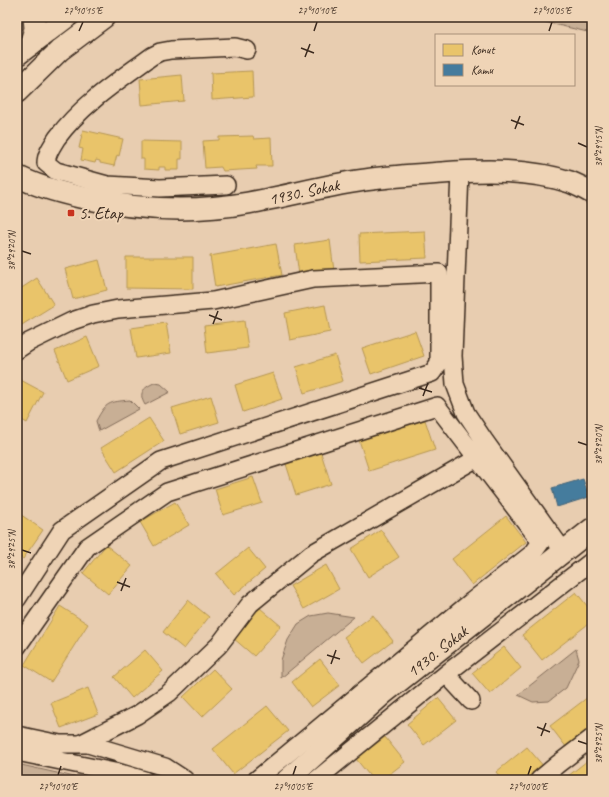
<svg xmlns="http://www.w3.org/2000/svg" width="609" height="797" viewBox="0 0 609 797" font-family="Caveat,sans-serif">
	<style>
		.green { fill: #c8af95; stroke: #826c5a }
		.homes { fill: #e9c46a; stroke: #b59653 }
		.public { fill: #457b9d; stroke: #426377 }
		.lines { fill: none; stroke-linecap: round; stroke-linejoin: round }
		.minor-casing { stroke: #3b2a1e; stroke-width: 20 }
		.major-casing { stroke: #3b2a1e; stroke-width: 24 }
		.minor { stroke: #efd4b6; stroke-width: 17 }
		.major { stroke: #efd4b6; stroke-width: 21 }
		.ticks { fill: none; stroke: #3b2a1e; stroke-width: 1.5 }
		.poi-dot { fill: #c8321e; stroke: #efd4b6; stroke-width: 1.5 }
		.labels { text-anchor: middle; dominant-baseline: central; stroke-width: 4; stroke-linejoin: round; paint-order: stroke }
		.street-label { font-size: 17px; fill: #3b2a1e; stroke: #efd4b6 }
		.poi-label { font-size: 17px; fill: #3b2a1e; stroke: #efd4b6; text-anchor: start }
		.neatline { fill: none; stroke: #3b2a1e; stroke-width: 1.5 }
		.ticks-label { font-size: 10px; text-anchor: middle; fill: #3b2a1e }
	</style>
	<rect width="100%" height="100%" fill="#e8cdb0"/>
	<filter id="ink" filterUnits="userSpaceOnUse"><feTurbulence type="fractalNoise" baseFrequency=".025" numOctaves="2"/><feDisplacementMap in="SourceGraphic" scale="8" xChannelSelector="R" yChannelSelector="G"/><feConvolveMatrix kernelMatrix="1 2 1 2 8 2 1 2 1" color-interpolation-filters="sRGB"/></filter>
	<g filter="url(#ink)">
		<path class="green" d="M 523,17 L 592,17 L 592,33 Z
			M 154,383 L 161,384 L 170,392 L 145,405 C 138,393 143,388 154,383 Z
			M 130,400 L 139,409 L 99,431 L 96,421 C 106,402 109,402 130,400 Z
			M 328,613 L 354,617 L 281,678 L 281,660 L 288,640 L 298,624 L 311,616 Z
			M 576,649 L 579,660 L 566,688 L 549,701 L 533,702 L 518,695 Z
			M 17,764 L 88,780 L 17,780 Z"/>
		<path class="homes" d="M 252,71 L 253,97 L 212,100 L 211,73 Z
			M 182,75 L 184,101 L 142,105 L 140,79 Z
			M 83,130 L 123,139 L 119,156 L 117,155 L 114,166 L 100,163 L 100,161 L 96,160 L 95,163 L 81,160 L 83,149 L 79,148 Z
			M 253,136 L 254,139 L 271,138 L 272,166 L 256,166 L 257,169 L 223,171 L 221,167 L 205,168 L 203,141 L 219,140 L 219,137 Z
			M 141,141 L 182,142 L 182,159 L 179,159 L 179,170 L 165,170 L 165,167 L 159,167 L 159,170 L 144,169 L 144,159 L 141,159 Z
			M 425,231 L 427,258 L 360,261 L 359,234 Z
			M 330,240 L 334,271 L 299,275 L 295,245 Z
			M 276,244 L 282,275 L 215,287 L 210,256 Z
			M 126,257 L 193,257 L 193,289 L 126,288 Z
			M 99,260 L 107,290 L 73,299 L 65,269 Z
			M 37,278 L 54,305 L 17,328 L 17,291 Z
			M 325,305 L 330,332 L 290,340 L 285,313 Z
			M 244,321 L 248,348 L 207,353 L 204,326 Z
			M 166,323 L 171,353 L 136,358 L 131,328 Z
			M 415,331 L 424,356 L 371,374 L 362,348 Z
			M 87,337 L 99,366 L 67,380 L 55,351 Z
			M 335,355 L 343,381 L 304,393 L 296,367 Z
			M 273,373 L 282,399 L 243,412 L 235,385 Z
			M 17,378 L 43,392 L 27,423 L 17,417 Z
			M 211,396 L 219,422 L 180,434 L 172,408 Z
			M 149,418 L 164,441 L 116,472 L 101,448 Z
			M 425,420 L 435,450 L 369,471 L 359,440 Z
			M 321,453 L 331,484 L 296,495 L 286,464 Z
			M 253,477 L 262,503 L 223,515 L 215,489 Z
			M 175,502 L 189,525 L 154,546 L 140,522 Z
			M 17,512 L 43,530 L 23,559 L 17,555 Z
			M 506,516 L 526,542 L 472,585 L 452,559 Z
			M 381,530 L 399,557 L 368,577 L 351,549 Z
			M 106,545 L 132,566 L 108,594 L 83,573 Z
			M 248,548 L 265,569 L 234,595 L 216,574 Z
			M 326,565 L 339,589 L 304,609 L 290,586 Z
			M 576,592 L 592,612 L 592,621 L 542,660 L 522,635 Z
			M 188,600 L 209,617 L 184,649 L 163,632 Z
			M 60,606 L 88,624 L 51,682 L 24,665 Z
			M 260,608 L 281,626 L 254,656 L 233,638 Z
			M 373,615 L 393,641 L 364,663 L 344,637 Z
			M 504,647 L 521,668 L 490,694 L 472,673 Z
			M 145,650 L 163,671 L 132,698 L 114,677 Z
			M 320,659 L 340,685 L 311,707 L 292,682 Z
			M 213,669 L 232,689 L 202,717 L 183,697 Z
			M 88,688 L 98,714 L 61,728 L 51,703 Z
			M 592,694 L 592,729 L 567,748 L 550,726 Z
			M 438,698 L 456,720 L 424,745 L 407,724 Z
			M 267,706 L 288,731 L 233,774 L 213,749 Z
			M 385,737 L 405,762 L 382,780 L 373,780 L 356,759 Z
			M 527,747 L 545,768 L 529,780 L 502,780 L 496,772 Z
			M 592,757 L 592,780 L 563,780 Z"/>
		<path class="public" d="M 583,479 L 589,497 L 557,507 L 552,488 Z"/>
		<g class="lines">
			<g class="minor-casing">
				<path id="minor" d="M 460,172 L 453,356 L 455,384 L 466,413 L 484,440 L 564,552
					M 226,185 L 160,188 L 107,185 L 56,171 L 46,163 C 46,154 52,146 57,138 C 82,104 118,81 152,56 L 160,52 L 171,50 L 235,47 L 247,50
					M 17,350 L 29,342 L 72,321 L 93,314 L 118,309 L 213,301 L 313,279 L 439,273 L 439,363 L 432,373 L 161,461 L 62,530 L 17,599
					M 17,647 L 87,547 L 167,492 L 437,406 L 541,542 L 533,553 L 472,601 L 256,780
					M 446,674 L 471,701
					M 17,735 L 60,744 L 88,744 L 165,767 L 185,780
					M 82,743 L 137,715 L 169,693 L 219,645 L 250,604 L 311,554 L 491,450
					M 17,752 L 124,774 L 144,780
					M 316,780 L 446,674 L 592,561
					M 539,780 L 558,764 L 592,738"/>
			</g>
			<g class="major-casing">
				<g id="major">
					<path d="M 30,45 L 35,29 L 34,17"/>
					<path d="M 17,55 L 67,17"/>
					<path d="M 17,92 L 60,50 L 104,17"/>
					<path id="s1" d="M 17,176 C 36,186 58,192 80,197 C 135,210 191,213 248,203 C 289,196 330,184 372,179 C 395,176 419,175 442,173 C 484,170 530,169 570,182 C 578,185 585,189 592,193"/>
					<path id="s2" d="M 287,780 L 384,693 L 592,529"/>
				</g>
			</g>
			<use href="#minor" class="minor"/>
			<use href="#major" class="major"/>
		</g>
	</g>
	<path class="ticks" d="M 79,31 L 83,22M 314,31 L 317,22M 549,31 L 552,22M 301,48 L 314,53M 305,57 L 310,44M 511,120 L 524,125M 515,129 L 520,116M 578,143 L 587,147M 22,251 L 31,254M 209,315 L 222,320M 213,324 L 218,311M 419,388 L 432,392M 423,396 L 428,383M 578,442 L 587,445M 22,550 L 31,553M 117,582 L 130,587M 121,591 L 126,578M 327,655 L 340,659M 331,664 L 336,650M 537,727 L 550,732M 541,736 L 546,723M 578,741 L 587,744M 58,775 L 61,766M 293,775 L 296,766M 528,775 L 531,766"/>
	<rect class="poi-dot" x="67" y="209" width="8" height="8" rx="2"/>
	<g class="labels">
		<g class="street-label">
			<text stroke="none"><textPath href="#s1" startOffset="293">1930. Sokak</textPath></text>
			<text stroke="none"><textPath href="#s2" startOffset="198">1930. Sokak</textPath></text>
		</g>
		<g class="poi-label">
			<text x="79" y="213">5. Etap</text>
		</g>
	</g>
	<rect width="609" height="797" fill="none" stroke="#efd4b6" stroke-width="44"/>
	<rect x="435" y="34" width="140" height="52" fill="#efd4b6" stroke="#a79079"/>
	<rect x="443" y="44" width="20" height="12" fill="#e9c46a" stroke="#a79079"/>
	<text x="471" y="54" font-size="12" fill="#3b2a1e">Konut</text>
	<rect x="443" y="64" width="20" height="12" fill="#457b9d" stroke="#a79079"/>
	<text x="471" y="74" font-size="12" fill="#3b2a1e">Kamu</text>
	<rect x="22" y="22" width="565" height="753" class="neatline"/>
	<g class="ticks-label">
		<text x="83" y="14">27°10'15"E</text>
		<text x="317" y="14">27°10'10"E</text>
		<text x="552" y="14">27°10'05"E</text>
		<text transform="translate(598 147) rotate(-90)" y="4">38°29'15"N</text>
		<text transform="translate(11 251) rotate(-90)" y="4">38°29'20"N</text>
		<text transform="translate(598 445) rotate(-90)" y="4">38°29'20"N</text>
		<text transform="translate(11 550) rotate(-90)" y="4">38°29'25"N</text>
		<text transform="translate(598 744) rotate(-90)" y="4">38°29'25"N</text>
		<text x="58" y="790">27°10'10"E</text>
		<text x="293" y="790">27°10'05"E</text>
		<text x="528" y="790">27°10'00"E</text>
	</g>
</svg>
